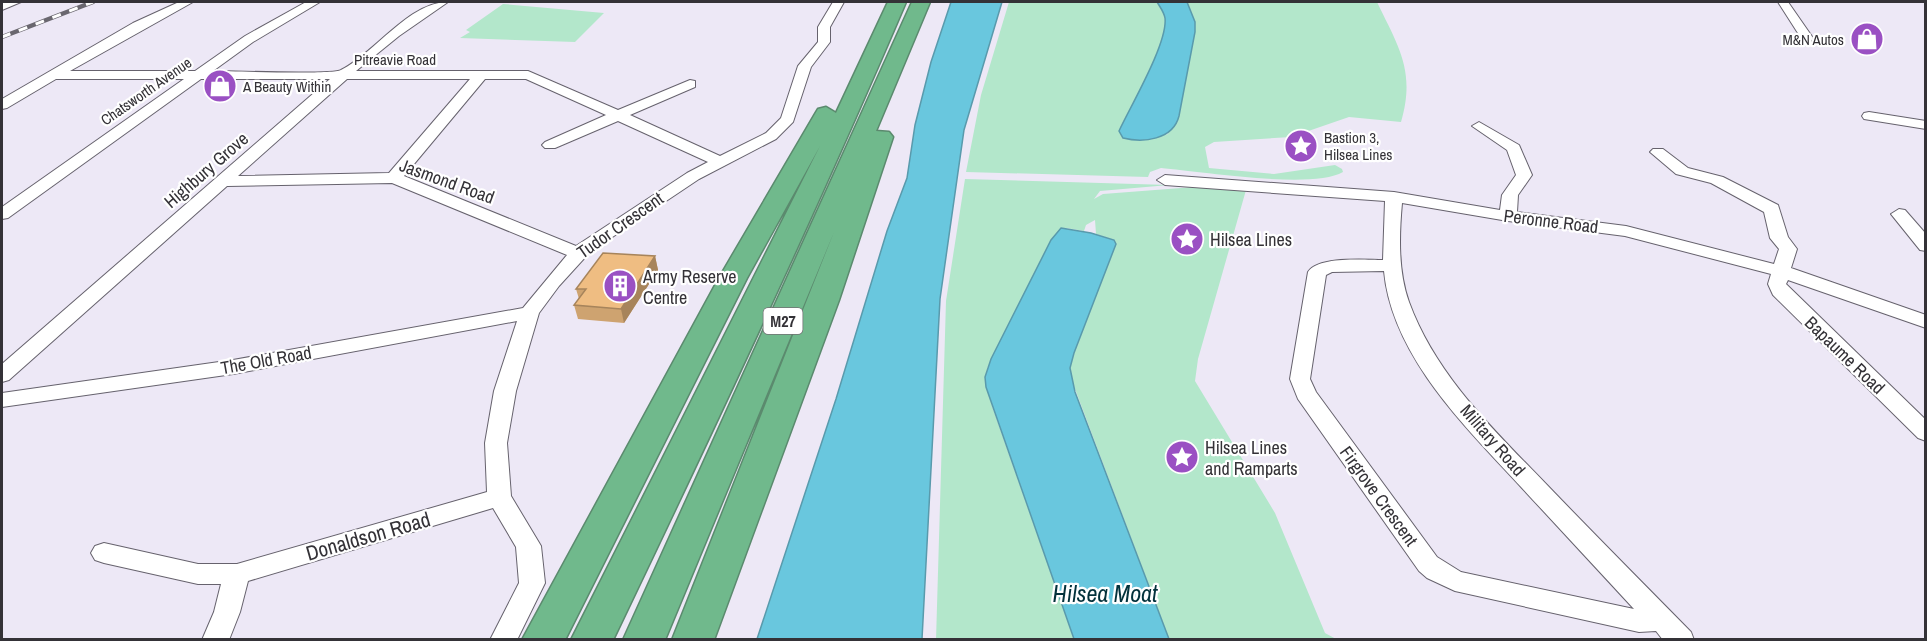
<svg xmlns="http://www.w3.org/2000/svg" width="1927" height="641" font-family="'Archivo Narrow',sans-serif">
<rect width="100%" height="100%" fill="#ede8f6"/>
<path fill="#b3e7cb" d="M1009,2h148c3,5 7,10 8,16 3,26 -34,89 -46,113l10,9h17l22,-6 27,-102v-10l-8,-20h190c21,44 39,69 24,120l-52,-5 -58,20 -77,5 -9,5 4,21 65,6 61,-9 7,4 1,3c-31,18 -144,-1 -182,-4l-11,4 -2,5 -182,-5 15,-77z
M503,4l101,9 -29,29 -115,-4 10,-6 -4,-2z
M965,179l204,6 -69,6 -6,8 9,-5 91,-7 52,3 -48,169 -3,22 80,132 50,120 11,6h-167l-97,-258 -2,-13 4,-15 42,-109 -2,-4 -18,-6 -1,-14 -9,5 -2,6 -18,-3 -15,12 -64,129 5,37 82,233 -138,1 10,-339z"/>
<path fill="#69c7de" stroke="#599aac" stroke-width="1.5" d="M951,2h51l-38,128 -24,169 -18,340h-165l79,-240 51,-168 20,-53 8,-53 16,-63z
M1157,2h30l8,20v10l-16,84c-6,24 -36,27 -56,22l-4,-7c11,-24 49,-88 46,-113 -1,-6 -5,-11 -8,-16z
M1061,228l30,5 23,7 2,4 -42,109 -4,15 5,24 94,247h-95l-88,-252 -1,-10 6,-18 60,-119z"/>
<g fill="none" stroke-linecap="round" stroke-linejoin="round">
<g stroke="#66626d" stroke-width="2">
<path id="minor" d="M2,2h19l-19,8z
M179,2h14l-123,69h125l50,-35 61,-34h14l-67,40 -40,29c18,0 119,4 128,-1 34,-17 68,-68 107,-68l-49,34 -43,35h172l90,39 72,-30 5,1v6l-65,28 90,41 46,-23 15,-15 17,-52 20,-24v-15l15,-25h11l-14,25v15l-19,25 -18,55 -17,17 -77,40 -109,73 -31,34 -20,27 -23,78 -9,52 4,53 30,50 4,37 -28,57h-27l29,-57 -3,-36 -23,-39 -245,73 -8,31 -11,28h-27l12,-28 7,-28h-23l-94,-21 -9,-3 -4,-7 4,-7 9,-3 94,21h39l250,-72 -2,-49 9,-52 23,-70 -284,53 -231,33v-14l231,-33 290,-52 44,-53 -175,-72 -165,3 -218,194 -7,2v-18l328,-285h-129l-193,139 -6,1v-12l182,-128h-128l-49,29 -5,1v-10l131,-76zM347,79h123l-81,94 -151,3zM485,79h41l80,36 -61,27 -3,3 3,3h10l63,-27 90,41 -21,11 -111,73 -172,-70z
M1778,2h10l25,36 -2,3h-8z
M1869,112l57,9v8l-62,-10 -2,-3 2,-3z
M1479,122l40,23 13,30 -14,20 -1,17 109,14 148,38 5,-15 -9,-11 -6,-26 -53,-29 -35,-9 -26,-22 3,-3h10l25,19 35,9 55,28 10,32 9,12 -6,19 135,47v13l-138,-48 -2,4 140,136v21l-8,-3 -145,-143 -5,-11 3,-10 -146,-38 -117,-15 -106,-18c-3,33 -4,68 7,99 27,74 86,129 139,184 47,49 95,97 143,146l3,8h-31l-7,-9 -17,1 -184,-41 -28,-13 -8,-7 -121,-172 -8,-20 18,-107c11,-16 56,-12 75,-12l2,-59 -220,-16 -8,-5 8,-5 229,17 106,18 2,-15 14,-20 -9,-25 -35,-24zM1384,271c8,86 83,157 138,217 37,40 75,81 112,121l-173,-37 -24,-15 -121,-165 -6,-13 16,-104 6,-3z
M1899,209l6,1 21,24v17l-6,-1 -29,-36z"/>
</g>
<g stroke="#5b8a6e" stroke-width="3">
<path id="highway" d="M888,2h18c-92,215 -192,427 -293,638h-42l249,-494 -73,132 -182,362h-43l197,-362 96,-164 3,-5 8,-2 10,6z
M912,2h18l-54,129 13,1 4,5 -54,163 -125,340h-42l162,-408 -169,408h-42z"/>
</g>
<use href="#minor" fill="#fff" fill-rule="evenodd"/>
<use href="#highway" fill="#70b98c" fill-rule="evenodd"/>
<g stroke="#6a676f" stroke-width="4.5">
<path id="rail" d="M2,37l91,-35"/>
</g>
<use href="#rail" stroke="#fff" stroke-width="3" stroke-dasharray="9" stroke-linecap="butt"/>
</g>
<path fill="#cea370" d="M655,256l3,14 -34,53 -46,-4 -4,-14 5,-6 -3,-10z"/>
<path fill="#a7845b" d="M655,256l3,14 -34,53 -3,-14z"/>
<path fill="#efbd82" stroke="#a7845b" stroke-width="1.5" d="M603,253l52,3 -34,53 -47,-4 12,-16h-10z"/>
<defs>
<g id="shop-disc" transform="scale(1.725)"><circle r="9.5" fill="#9a50c3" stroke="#fff"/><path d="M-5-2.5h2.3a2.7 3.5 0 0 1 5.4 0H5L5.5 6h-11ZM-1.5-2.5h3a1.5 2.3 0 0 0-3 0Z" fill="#fff"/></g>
<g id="sight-disc" transform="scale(1.725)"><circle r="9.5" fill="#9a50c3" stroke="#fff"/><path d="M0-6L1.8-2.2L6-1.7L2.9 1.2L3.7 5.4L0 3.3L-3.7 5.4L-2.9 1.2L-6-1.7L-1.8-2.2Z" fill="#fff"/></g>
<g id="building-disc" transform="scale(1.725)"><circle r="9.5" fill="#9a50c3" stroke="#fff"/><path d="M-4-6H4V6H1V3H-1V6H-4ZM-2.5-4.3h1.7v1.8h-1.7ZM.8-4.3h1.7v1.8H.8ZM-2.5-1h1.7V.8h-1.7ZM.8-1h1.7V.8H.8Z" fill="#fff"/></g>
</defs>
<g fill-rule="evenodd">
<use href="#shop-disc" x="1867" y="39"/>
<use href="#shop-disc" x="220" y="86"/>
<use href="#sight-disc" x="1301" y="146"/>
<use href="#sight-disc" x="1187" y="239"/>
<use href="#building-disc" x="620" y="286"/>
<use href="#sight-disc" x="1182" y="457"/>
</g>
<g text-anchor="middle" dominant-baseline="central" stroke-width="4.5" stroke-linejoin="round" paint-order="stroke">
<g font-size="15" fill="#343237" stroke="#fff" text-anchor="start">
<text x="1844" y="39" text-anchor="end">M&amp;N Autos</text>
<text x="243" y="86">A Beauty Within</text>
<text x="1324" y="137">Bastion 3,<tspan x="1324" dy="17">Hilsea Lines</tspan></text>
</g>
<g font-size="15" fill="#343237" stroke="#fff">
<text x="395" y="59">Pitreavie Road</text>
<text transform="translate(146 91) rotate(-35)">Chatsworth Avenue</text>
</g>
<rect fill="#fff" stroke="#717073" stroke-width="1.5" x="763.5" y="308" width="39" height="26" rx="4.5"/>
<g font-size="16" font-weight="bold" fill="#343237">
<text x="783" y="321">M27</text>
</g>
<g font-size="18" fill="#343237" stroke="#fff">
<text transform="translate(206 170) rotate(-41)">Highbury Grove</text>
<text transform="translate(447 181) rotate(20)">Jasmond Road</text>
<text transform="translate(1551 221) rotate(7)">Peronne Road</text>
<text transform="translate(620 225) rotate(-35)">Tudor Crescent</text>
<text transform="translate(1845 355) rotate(44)">Bapaume Road</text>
<text transform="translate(266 360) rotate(-10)">The Old Road</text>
<text transform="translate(1493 440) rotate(49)">Military Road</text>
<text transform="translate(1379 496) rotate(54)">Firgrove Crescent</text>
</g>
<g font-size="18" fill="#343237" stroke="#fff" text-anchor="start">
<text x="1210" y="239">Hilsea Lines</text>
<text x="643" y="276">Army Reserve<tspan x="643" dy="21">Centre</tspan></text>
<text x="1205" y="447">Hilsea Lines<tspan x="1205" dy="21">and Ramparts</tspan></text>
</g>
<g font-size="21" fill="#343237" stroke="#fff">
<text transform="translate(368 536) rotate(-16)">Donaldson Road</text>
</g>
<g font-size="24" font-style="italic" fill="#03323c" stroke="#fff">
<text x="1105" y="593">Hilsea Moat</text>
</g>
</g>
<rect width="1927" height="641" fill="none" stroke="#343237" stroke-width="6"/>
</svg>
